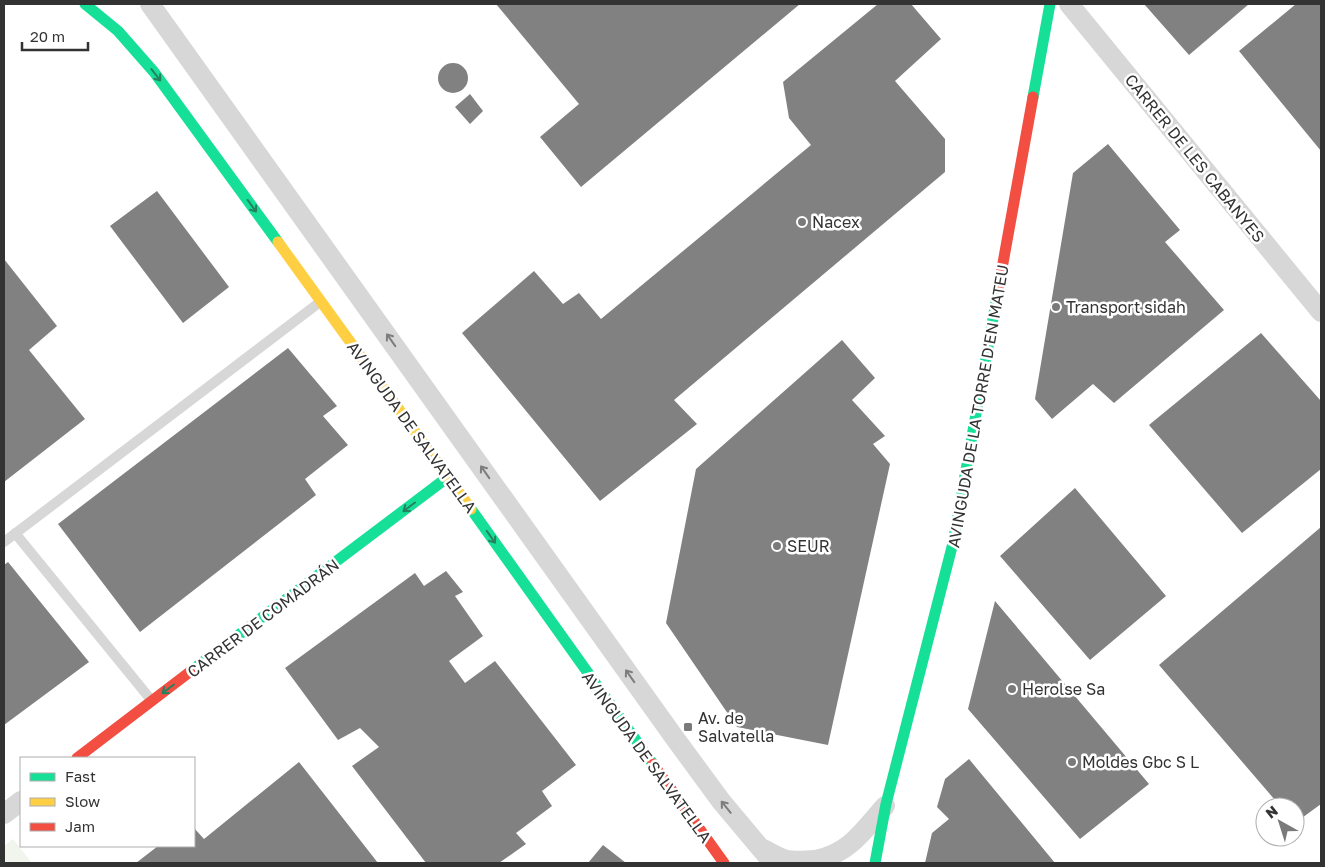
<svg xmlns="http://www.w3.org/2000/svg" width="1325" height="867" font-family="'Golos Text',sans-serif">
<rect width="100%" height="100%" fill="#fff"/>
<path fill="#f1f5ed" d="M13,839l19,24h-28v-17z"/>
<path fill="#818181" d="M496,4h304l-219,183 -41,-50 39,-33z
M878,4h33l30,35 -46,42 50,58v33l-271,228 23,24 -97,77 -138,-168 72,-62 29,33 16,-11 22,26 210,-174 -22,-27 -6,-36z
M1144,4h105l-60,51z
M1296,4h25v147l-82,-100z
M438 78a15 15 0 1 1 30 0a15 15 0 1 1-30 0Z
M470,94l13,17 -13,13 -15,-17z
M1108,144l72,86 -15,12 59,68 -110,93 -21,-19 -41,35 -17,-20 38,-226z
M157,191l72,96 -46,36 -73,-97z
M4,259l53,67 -28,24 56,69 -81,63z
M1261,333l60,68v68l-79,64 -93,-108z
M842,340l33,38 -23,22 33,36 -12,8 17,20 -62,281 -91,-18 -71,-104 30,-154z
M288,348l49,58 -14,10 25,29 -43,34 11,16 -176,137 -82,-108z
M1075,488l91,108 -76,64 -90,-104z
M1321,527v277l-26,19v-16h-14l-122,-142z
M8,562l81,100 -85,63v-160z
M446,571l17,21 -8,4 28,40 -34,25 16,22 30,-22 81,104 -34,26 10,15 -36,27 10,11 -27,19h-73l-74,-97 27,-19 -19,-19 -22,12 -53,-72 130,-95 9,13z
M995,601l154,183 -69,55 -112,-130z
M969,759l86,104h-130l7,-30 17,-14 -12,-12 8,-28z
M299,762l79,101h-242l22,-17h36v-18l10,11z
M603,845l23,18h-38z"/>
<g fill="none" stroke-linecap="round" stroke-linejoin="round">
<path stroke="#d7d7d7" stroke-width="10" d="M15,533l137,168
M4,542l316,-240"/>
<path stroke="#d7d7d7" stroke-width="20" d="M150,4l524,733 47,64 52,62
M1069,4l252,308
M4,814l17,-13
M763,849c7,3 14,8 21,10 10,3 21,2 31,1 34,-6 49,-30 70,-54"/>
<path stroke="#16e098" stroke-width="11" d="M85,4l33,27 36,41 124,170
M1033,97l17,-93
M471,509l182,255
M191,671l257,-194
M875,863l11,-59 67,-261 46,-258"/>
<path stroke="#ffcf43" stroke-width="11" d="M278,242l193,267"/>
<path stroke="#f24e42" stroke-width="11" d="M999,285l34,-188
M77,758l114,-87
M653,764l71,99"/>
</g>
<defs><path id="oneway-shaft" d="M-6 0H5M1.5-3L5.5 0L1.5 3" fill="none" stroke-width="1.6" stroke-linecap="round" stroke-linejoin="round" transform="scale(1.25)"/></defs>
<g stroke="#268160">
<use href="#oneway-shaft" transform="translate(156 75) rotate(52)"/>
<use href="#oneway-shaft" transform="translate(252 206) rotate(54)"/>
<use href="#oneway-shaft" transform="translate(409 507) rotate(143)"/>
<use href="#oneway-shaft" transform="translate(491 537) rotate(55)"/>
<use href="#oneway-shaft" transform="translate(168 689) rotate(143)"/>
</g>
<g stroke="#7d7d7d">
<use href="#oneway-shaft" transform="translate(391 340) rotate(-125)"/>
<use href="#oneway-shaft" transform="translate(485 472) rotate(-125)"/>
<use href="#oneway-shaft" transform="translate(630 676) rotate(-125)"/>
<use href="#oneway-shaft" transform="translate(726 807) rotate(-129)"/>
</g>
<g fill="#7a7a7a" stroke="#fff" stroke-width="2">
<circle cx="802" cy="222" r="5"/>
<circle cx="1056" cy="307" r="5"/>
<circle cx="777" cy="546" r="5"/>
<circle cx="1012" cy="689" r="5"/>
<rect x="683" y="722" width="10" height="10" rx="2.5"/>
<circle cx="1072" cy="762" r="5"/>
</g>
<g text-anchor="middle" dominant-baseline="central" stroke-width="5" stroke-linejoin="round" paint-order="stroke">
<g font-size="16" fill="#333" stroke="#fff">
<text transform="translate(1195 158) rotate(51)">CARRER DE LES CABANYES</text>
<text transform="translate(978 406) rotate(-80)">AVINGUDA DE LA TORRE D'EN MATEU</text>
<text transform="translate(412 427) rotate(54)">AVINGUDA DE SALVATELLA</text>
<text transform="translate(263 618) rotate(-37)">CARRER DE COMADRÁN</text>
<text transform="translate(647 757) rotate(54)">AVINGUDA DE SALVATELLA</text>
</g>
<g font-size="16" fill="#333" stroke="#fff" text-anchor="start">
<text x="812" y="222">Nacex</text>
<text x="1066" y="307">Transport sidah</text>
<text x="787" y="546">SEUR</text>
<text x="1022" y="689">Herolse Sa</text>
<text x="698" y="718">Av. de<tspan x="698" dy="18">Salvatella</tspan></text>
<text x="1082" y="762">Moldes Gbc S L</text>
</g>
</g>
<rect width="1325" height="867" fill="none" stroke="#333333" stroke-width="10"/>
<rect x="20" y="757" width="175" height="90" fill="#ffffff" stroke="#adadad"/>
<rect x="30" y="773" width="25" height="8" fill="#16e098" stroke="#adadad"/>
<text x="65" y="782" font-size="15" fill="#333333">Fast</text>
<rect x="30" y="798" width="25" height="8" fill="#ffcf43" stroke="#adadad"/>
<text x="65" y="807" font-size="15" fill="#333333">Slow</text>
<rect x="30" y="823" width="25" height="8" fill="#f24e42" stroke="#adadad"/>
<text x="65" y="832" font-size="15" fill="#333333">Jam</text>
<g transform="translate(1280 822) rotate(321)"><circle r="24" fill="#ffffff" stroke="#adadad"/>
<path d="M0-4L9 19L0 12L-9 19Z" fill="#7a7a7a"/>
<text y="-8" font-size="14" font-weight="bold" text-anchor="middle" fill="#333333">N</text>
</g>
<path d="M22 42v8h66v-8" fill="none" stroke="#333333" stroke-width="2.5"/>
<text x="30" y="42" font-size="15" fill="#333333" stroke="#ffffff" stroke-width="4" paint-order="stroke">20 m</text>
</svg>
